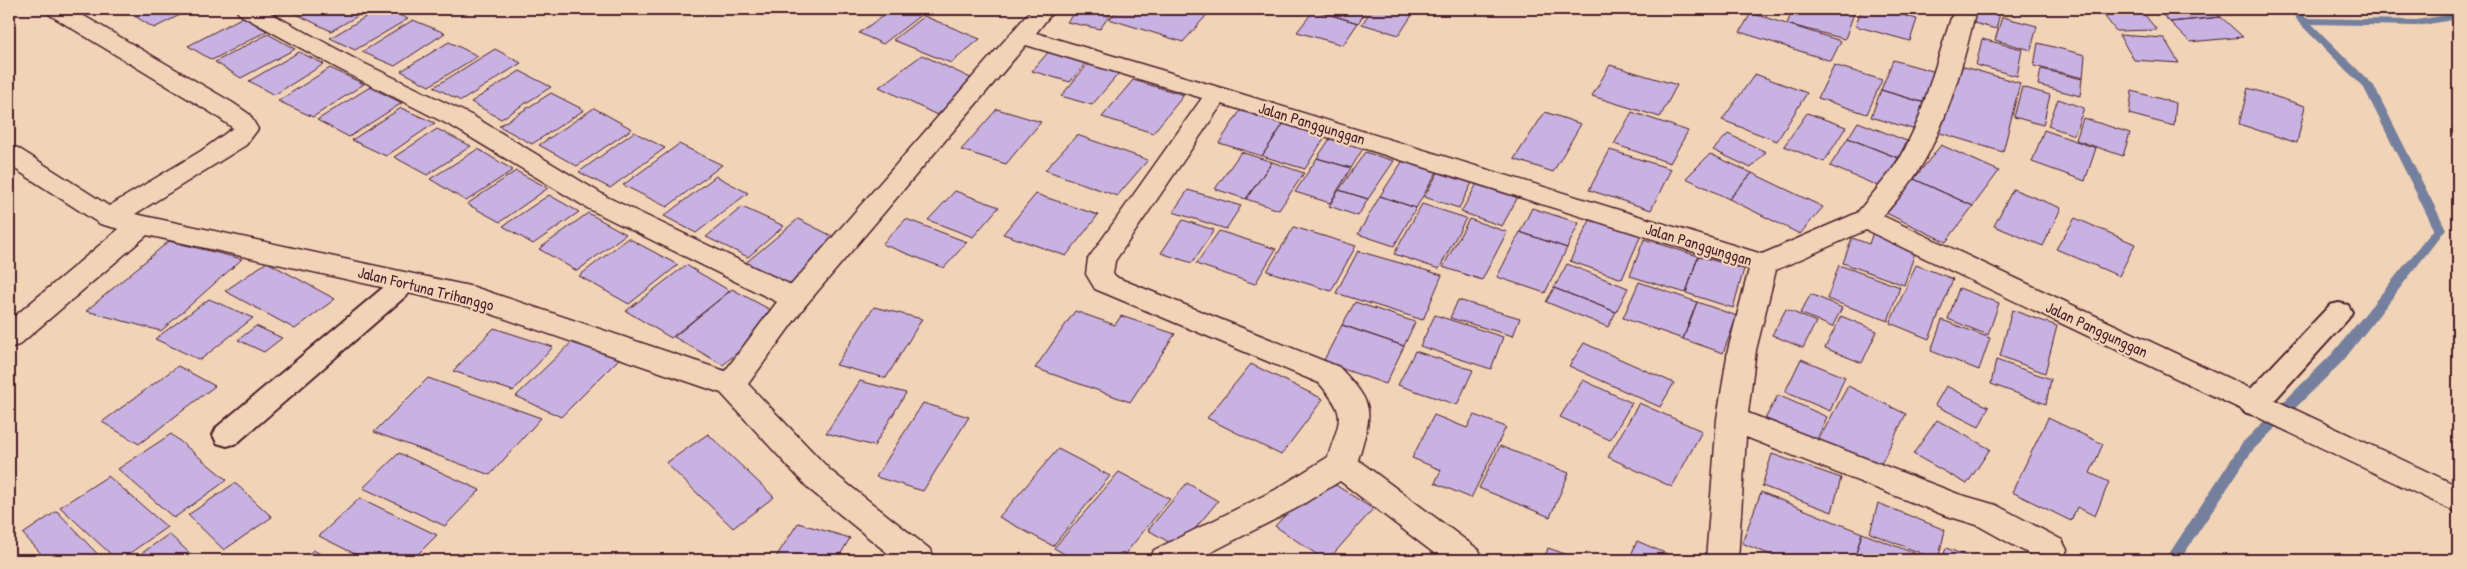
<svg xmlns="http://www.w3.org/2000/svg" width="2467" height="569" font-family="'Patrick Hand',sans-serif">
<rect width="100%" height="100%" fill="#f1d3b7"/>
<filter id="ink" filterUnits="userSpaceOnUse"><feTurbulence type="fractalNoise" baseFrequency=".02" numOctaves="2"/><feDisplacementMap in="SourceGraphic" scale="10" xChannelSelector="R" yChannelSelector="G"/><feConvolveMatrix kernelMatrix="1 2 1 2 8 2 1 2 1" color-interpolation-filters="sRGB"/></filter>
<g filter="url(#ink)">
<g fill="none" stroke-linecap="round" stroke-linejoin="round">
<path fill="#74809e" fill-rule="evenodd" d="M2290,9h10l6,9 111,2 41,-7v6l-41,7 -105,-2 62,62 72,143 -103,132 -91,90 -72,109h-15l77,-117 91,-90 101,-124 -70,-141 -65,-65z"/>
</g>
<path fill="#c7b2e2" stroke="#4a1f2b" d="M134,9h58l-38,19 -26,-16z
M302,9h68l-39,22 -37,-18z
M379,9h7l22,10 -53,31 -25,-12z
M802,9h25l-9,6z
M892,9h17l13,5 -39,30 -24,-11z
M1077,9h37l-14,20 -33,-7z
M1119,9h93l-29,33 -74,-23z
M1315,9h53l-10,14 -44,-13z
M1372,9h44l-17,26 -37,-11z
M1793,9h46l15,4 -9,26 -58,-15z
M1862,9h18l37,10 -7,22 -55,-15z
M1977,9l23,4 -4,16 -22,-6z
M2099,9h41l17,21 -41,1z
M2156,9h56l9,8 -51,5z
M1314,10l44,13 -15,22 -46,-13z
M1751,13l90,28 -10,20 -91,-29z
M924,16l56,23 -29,24 -58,-23z
M243,17l24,14 -55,29 -24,-14z
M2002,17l35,9 -6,24 -36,-10z
M2221,17l22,20 -53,5 -20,-20z
M413,20l32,13 -50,33 -33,-14z
M268,34l27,15 -54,29 -26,-16z
M2119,35l45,3 15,25 -45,-3z
M1982,39l40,10 -5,27 -41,-11z
M449,42l29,14 -49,30 -28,-15z
M2038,43l47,12 -2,23 -49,-12z
M495,49l26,14 -60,38 -27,-14z
M1051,49l38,10 -19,23 -38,-11z
M299,52l25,12 -50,31 -25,-14z
M922,55l57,27 -42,33 -58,-28z
M1093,58l31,9 -32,38 -31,-9z
M1893,60l43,12 -11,31 -44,-13z
M1610,65l67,20 -17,32 -68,-21z
M1834,65l48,15 -15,34 -49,-16z
M1957,65l63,18 -17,69 -66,-20z
M330,68l34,16 -51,33 -35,-16z
M2041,69l41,10 -2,17 -42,-11z
M520,71l31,16 -50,32 -30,-17z
M1755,74l52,19 -30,48 -55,-21z
M1133,80l51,15 -31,38 -51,-16z
M370,87l32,16 -53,34 -32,-17z
M2022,87l28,8 -7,30 -29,-8z
M2248,88l57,18 -8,37 -58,-19z
M1881,90l44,13 -9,27 -45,-13z
M2132,91l44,12 -2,23 -45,-12z
M551,93l33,17 -52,34 -33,-18z
M2058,99l26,9 -10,27 -26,-9z
M401,108l34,15 -49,33 -34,-16z
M594,108l38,21 -55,37 -38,-21z
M1242,108l44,12 -24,36 -43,-13z
M997,109l44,13 -35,42 -45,-14z
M1545,112l36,12 -28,48 -39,-13z
M1632,112l56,19 -18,32 -56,-19z
M1807,113l39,14 -22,35 -40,-16z
M2083,118l47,15 -7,23 -47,-16z
M1286,120l42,12 -23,37 -43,-13z
M1858,122l49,19 -9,17 -50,-20z
M437,129l34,17 -44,29 -33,-18z
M2044,130l52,18 -11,33 -53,-19z
M634,132l31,16 -55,40 -31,-16z
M1728,134l38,18 -15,16 -38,-18z
M1077,135l71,25 -31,36 -72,-26z
M1331,137l33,10 -13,21 -34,-10z
M1848,138l50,20 -17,29 -51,-21z
M679,144l43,21 -55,42 -44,-22z
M1941,145l58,26 -26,35 -59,-27z
M478,149l35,21 -47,31 -36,-22z
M1610,150l61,19 -20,41 -62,-20z
M1241,152l31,10 -26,37 -31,-10z
M1365,152l29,9 -26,38 -29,-9z
M1710,154l42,19 -23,26 -43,-21z
M1317,158l34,10 -21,35 -35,-11z
M1404,159l34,11 -22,38 -36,-12z
M1272,162l32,11 -25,37 -33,-11z
M1440,169l34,10 -15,29 -35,-11z
M516,171l32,17 -48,34 -33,-18z
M1752,173l71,34 -23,27 -71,-35z
M716,176l32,17 -52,40 -32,-17z
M1914,179l59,27 -27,36 -60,-29z
M1478,182l41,13 -17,31 -41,-14z
M2013,189l48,19 -18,38 -49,-20z
M1188,190l53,16 -15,23 -53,-17z
M1339,190l29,9 -10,17 -29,-10z
M955,191l44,16 -26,30 -45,-17z
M1036,194l62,21 -32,41 -63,-22z
M549,195l30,17 -46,32 -30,-18z
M1380,196l36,12 -22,38 -36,-12z
M1422,204l44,14 -27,51 -45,-15z
M742,207l42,19 -36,31 -42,-20z
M1532,208l47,15 -12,25 -47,-16z
M588,213l38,21 -49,37 -38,-22z
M1591,218l50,17 -19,44 -52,-18z
M2075,218l60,26 -16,32 -63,-27z
M798,219l44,22 -56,49 -44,-24z
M906,219l61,23 -23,26 -62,-24z
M1469,219l38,13 -25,48 -39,-13z
M1183,220l31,10 -22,33 -31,-10z
M1294,227l62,19 -25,45 -64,-20z
M1219,231l57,18 -21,35 -59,-20z
M1520,232l47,16 -22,45 -48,-16z
M1873,232l44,15 -13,38 -61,-22 9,-25 17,6z
M628,238l50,27 -49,39 -50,-28z
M1644,239l54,17 -12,37 -56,-17z
M169,241l73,18 -81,72 -75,-20z
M1358,251l84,24 -19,45 -87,-27z
M1698,256l46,13 -11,39 -47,-15z
M267,262l68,37 -40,30 -70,-38z
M1567,264l61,24 -12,24 -62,-24z
M686,265l44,26 -59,47 -45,-27z
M1839,265l61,22 -12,34 -61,-22z
M1916,265l37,14 -24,60 -39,-16z
M1639,282l58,20 -14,37 -60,-21z
M1554,288l62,24 -8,15 -62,-25z
M1959,288l40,15 -11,32 -40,-16z
M732,289l48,26 -57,50 -49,-28z
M1811,294l31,14 -10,19 -32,-14z
M209,299l44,19 -53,42 -45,-21z
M1458,300l62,18 -7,18 -63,-18z
M1355,302l60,20 -11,24 -62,-21z
M1697,302l40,14 -14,37 -40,-14z
M874,307l48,12 -36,59 -50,-13z
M1786,309l30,13 -13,26 -31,-13z
M2012,310l45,16 -12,47 -45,-17z
M1075,311l40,14 6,-9 54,18 -45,68 -95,-34z
M1435,315l68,22 -12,32 -71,-23z
M1841,316l36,15 -15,32 -37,-15z
M1942,320l48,18 -11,32 -48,-19z
M1342,325l62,21 -18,38 -63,-22z
M256,326l26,12 -18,14 -26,-12z
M494,328l59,19 -40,44 -60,-20z
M578,336l45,19 -62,62 -45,-21z
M1584,343l90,40 -14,24 -91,-41z
M1415,351l58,19 -16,35 -59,-20z
M1801,359l44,18 -15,34 -45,-19z
M1996,360l55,19 -5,25 -55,-20z
M1251,364l72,35 -42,56 -74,-37z
M178,366l37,20 -76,58 -37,-22z
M428,378l113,40 -51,57 -116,-43z
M1583,380l49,23 -22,37 -50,-23z
M860,381l46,12 -32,53 -48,-13z
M1848,386l58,28 -28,56 -60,-29z
M1946,386l43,21 -10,20 -44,-22z
M1778,395l49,22 -11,25 -51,-23z
M923,403l46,14 -46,74 -47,-14z
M1639,403l63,28 -30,56 -64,-30z
M1434,415l33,13 7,-13 32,12 -35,71 -36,-15 6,-13 -29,-12z
M2048,418l55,26 -13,29 19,9 -14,34 -18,-9 -6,14 -59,-29z
M1937,420l53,29 -23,35 -54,-30z
M171,434l56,46 -53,38 -56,-49z
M708,434l66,63 -41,31 -67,-65z
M1500,446l69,27 -19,44 -71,-29z
M1058,449l52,27 -57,70 -54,-29z
M399,453l81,37 -35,36 -82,-38z
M1772,454l69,24 -9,34 -70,-26z
M1119,472l51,27 -50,61h-45l-21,-12z
M108,476l59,51 -47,33h-3l-57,-53z
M1331,482l42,27 -45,51h-3l-50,-34 37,-39 10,6z
M235,483l37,34 -48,33 -36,-35z
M1187,483l31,18 -39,47 -31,-18z
M1761,492l101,41 -8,27h-71l-41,-17z
M360,498l77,37 -25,25h-45l-48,-24z
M1878,503l67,27 -7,30 -68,-27z
M57,511l46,49h-56l-24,-26z
M798,523l52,15 -13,22h-63z
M1862,533l67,26 -1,1h-74z
M169,534l28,26h-65z
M1637,541l44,19h-52z
M1548,548l34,12h-38z
M1946,548l31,12h-35z
M313,550l19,10h-29z
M1027,554l15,6h-20z"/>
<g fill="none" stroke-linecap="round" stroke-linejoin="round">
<g stroke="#4a1f2b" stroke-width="4">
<path id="service" d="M406,273l9,3 3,6 -3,6 -178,155 -10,3 -10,-3 -4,-8 4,-8 180,-151z
M2339,303l9,2 4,7 -4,7 -84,93 -10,3 -10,-3 -4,-8 4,-8 86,-91z"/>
</g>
<g stroke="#4a1f2b" stroke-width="3">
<path id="minor" d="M48,9h24l161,94 16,11 9,15 -12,16 -111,69 339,73 251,84 52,-69 -188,-93 -134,-81 -116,-59 -100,-55 -3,-5h27l92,50 118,57 134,81 184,88 241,-276h23l-19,24 189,56 537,165 95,-41 32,-39 13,-19 16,-34 36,-112h22c-11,48 -25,101 -48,145 -12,23 -28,43 -45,62l575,270v27l-592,-283 -90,40 -20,80 -8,63 210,81 38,11 66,35 5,10 -5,10h-22l-63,-35 -33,-10 -198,-78 -8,123h-32l11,-141 11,-69 21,-81 -527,-165 -107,157 -2,13 5,4 221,89c38,40 33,43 19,93l121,90 4,10h-40l-103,-79 -43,27 -101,52h-46l4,-10 121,-60 53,-33c12,-39 20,-41 -9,-74l-224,-94 -9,-15 2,-15 114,-161 -176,-53 -221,261 -57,78 83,87 100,79 4,10h-39l-87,-71 -88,-96 -250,-86 -324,-72 -128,110 -10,3v-27l110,-92 -19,-5 -91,-59v-19l9,2 91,58 92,-55 32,-23 -18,-13 -165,-100z"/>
</g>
<use href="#service" fill="#f1d3b7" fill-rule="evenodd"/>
<use href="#minor" fill="#f1d3b7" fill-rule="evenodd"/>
</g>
</g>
<g text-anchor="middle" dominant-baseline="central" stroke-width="4.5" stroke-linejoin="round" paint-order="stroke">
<g font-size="16" fill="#4a1f2b" stroke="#f1d3b7">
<text transform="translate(1312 123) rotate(17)">Jalan Panggunggan</text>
<text transform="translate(1699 244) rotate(17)">Jalan Panggunggan</text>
<text transform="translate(426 288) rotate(14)">Jalan Fortuna Trihanggo</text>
<text transform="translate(2097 329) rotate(25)">Jalan Panggunggan</text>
</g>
</g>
<rect width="2467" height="569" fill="none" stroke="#f1d3b7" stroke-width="30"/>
<rect x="15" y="15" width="2437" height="539" fill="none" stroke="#4a1f2b" stroke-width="2" filter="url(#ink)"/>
</svg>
